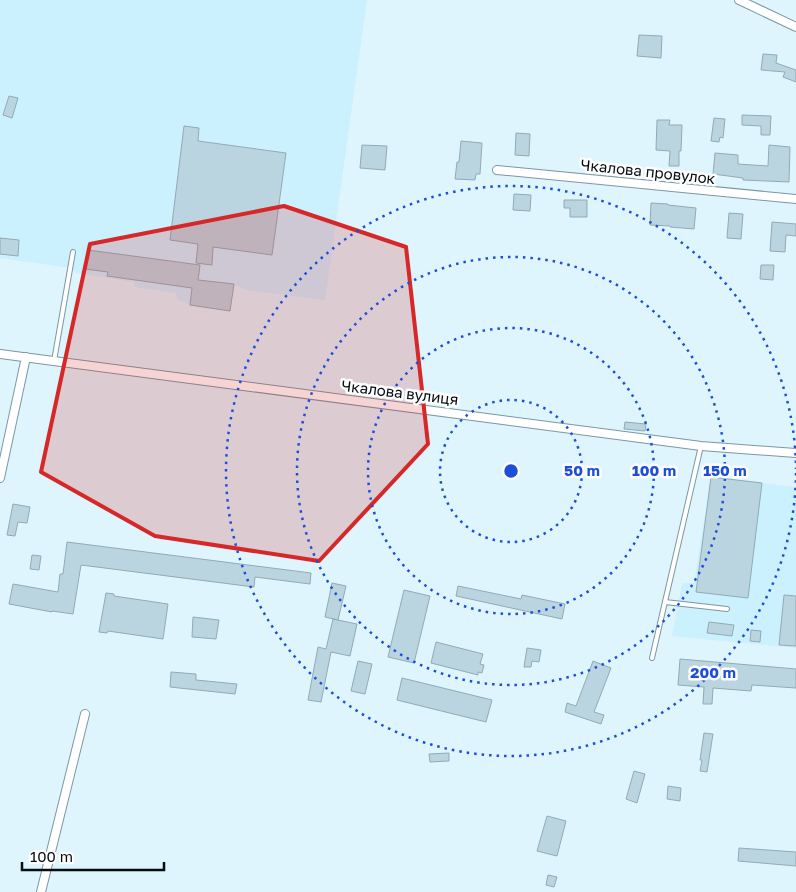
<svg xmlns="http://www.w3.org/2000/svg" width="796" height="892" font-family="'Golos Text',sans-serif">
<rect width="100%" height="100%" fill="#def5fd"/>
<path fill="#cbf0fe" d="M0,0h367l-42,300 -78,-10 -13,-6 -4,27 -40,-6 -13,-6 -1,-6 -42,-6v-5l-58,-9 -5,-5 -71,-10z
M711,477l85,10v161l-124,-12 10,-53h12z"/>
<path fill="#bad5df" stroke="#91abb5" d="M639,35l23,1 -1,22 -24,-2z
M763,54l14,1 -1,8 20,7v12l-13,-5 2,-5 -24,-2z
M9,96l9,2 -6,20 -9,-3z
M742,115l29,1 -1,19h-9v-9l-19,-1z
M714,118l11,1 -2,19 -3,-1 -1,5 -8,-1z
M657,120h13l-1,5h13l-1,26h-2v15h-10l1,-15 -14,-1z
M184,126l15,2 -1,13 88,12 -14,102 -59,-8 -1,18 -16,-2 2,-19 -28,-4z
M516,133l14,1 -1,22 -14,-1z
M461,141l21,2 -2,31h-4l-1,6 -20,-1 2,-17h2z
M362,145l25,1 -2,24 -25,-2z
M769,145l21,2 -1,35 -46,-2v-2l-30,-4 2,-21 23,2v9l30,2z
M514,194l17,1 -1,16 -17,-1z
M564,200h23v17h-17v-9h-6z
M651,203l17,1v1l28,3 -2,21 -24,-2v-1l-20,-1z
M729,213l14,1 -2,25 -14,-1z
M772,222l24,2v12l-10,-1 -1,17 -15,-1z
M0,238l19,2 -1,16 -18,-2z
M88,250l112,15 -2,15 36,4 -4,27 -40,-6 2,-17 -85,-12 1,-4 -23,-3z
M761,265h13l-1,15 -13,-1z
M625,422l21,2 -1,7 -21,-2z
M711,477l51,6 -14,115 -52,-6z
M13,504l17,3 -3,16 -9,-1 -3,14 -8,-1z
M67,542l244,31 -1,11 -55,-7 -1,10 -173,-22 -8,49 -21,-3v1l-43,-8 4,-20 45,8 2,-18h3z
M32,555l9,1 -2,14 -9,-1z
M332,583l14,3 -8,34 -13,-3z
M458,586l63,13 1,-4 43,9 -3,15 -106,-23z
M404,590l26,6 -16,67 -26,-6z
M106,593l8,1v2l54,8 -5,35 -55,-8 -1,2 -8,-1z
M784,595l12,1v50l-17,-1z
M193,617l26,3 -3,19 -24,-2z
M333,619l24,5 -7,32 -19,-4 -10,50 -13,-2 10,-53 8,2z
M709,622l25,3 -2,11 -25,-3z
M751,630l10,1 -1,11 -10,-1z
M436,642l47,12 -3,10 4,1 -2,8 -4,-1v3l-47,-12z
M527,648l14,2 -2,12 -7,-1 -1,6h-7z
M680,659l116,10v19l-44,-3 -1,6 -38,-3 -1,16h-9l1,-17 -26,-2z
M358,661l14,3 -7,30 -14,-3z
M593,661l18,7 -17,44 10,3 -3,9 -36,-12 2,-9 9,3z
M171,672l25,2v6l41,4 -2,10 -65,-7z
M402,678l90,22 -6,22 -89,-22z
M704,733l9,1 -6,38 -7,-1 2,-11h-2z
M449,753v8l-19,1 -1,-8z
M634,771l11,3 -8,29 -11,-4z
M668,786l13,2 -1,13 -13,-2z
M547,816l19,5 -9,35 -20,-5z
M739,848l57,4v14l-58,-5z
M548,875l9,2 -3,10 -8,-2z"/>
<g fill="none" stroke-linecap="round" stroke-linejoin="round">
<g stroke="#7d97a1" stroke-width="6">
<path id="lane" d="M54,361l19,-109
M665,602l62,7
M652,658l49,-212"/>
</g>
<g stroke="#7d97a1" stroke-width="10">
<path id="street" d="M739,0l57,27
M497,170l299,29
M0,354l701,92 95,7
M0,478l26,-121
M41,892l44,-178"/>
</g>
<use href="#lane" stroke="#fff" stroke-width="4"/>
<use href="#street" stroke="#fff" stroke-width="8"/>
</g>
<path fill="#d62828" fill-opacity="0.2" stroke="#d62828" stroke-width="4" stroke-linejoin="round" d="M284,206l122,41 22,197 -109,117 -164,-25 -114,-64 49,-228z"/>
<g fill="none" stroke="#1d4ed8" stroke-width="2.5" stroke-dasharray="2.5 5">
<circle cx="511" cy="471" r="71"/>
<circle cx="511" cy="471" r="143"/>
<circle cx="511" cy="471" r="214"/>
<path d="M796 473A285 285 0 1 1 796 469"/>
</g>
<g text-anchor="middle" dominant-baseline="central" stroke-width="5" stroke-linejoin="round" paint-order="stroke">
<g font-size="15" fill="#050d11" stroke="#fdfdfd">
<text transform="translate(648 171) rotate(6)">Чкалова провулок</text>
<text transform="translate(400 392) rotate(7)">Чкалова вулиця</text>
</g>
</g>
<circle cx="511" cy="471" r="8" fill="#1d4ed8" stroke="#fdfdfd" stroke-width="2.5"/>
<g font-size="15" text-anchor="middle" font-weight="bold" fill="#1d4ed8" stroke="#fdfdfd" stroke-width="5" stroke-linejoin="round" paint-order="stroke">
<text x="582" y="476">50 m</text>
<text x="654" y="476">100 m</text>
<text x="725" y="476">150 m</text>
<text x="713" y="678">200 m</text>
</g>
<path d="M22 862v8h142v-8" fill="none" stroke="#050d11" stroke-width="2.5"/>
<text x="30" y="862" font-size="15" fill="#050d11" stroke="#fdfdfd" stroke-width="4" paint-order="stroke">100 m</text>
</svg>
